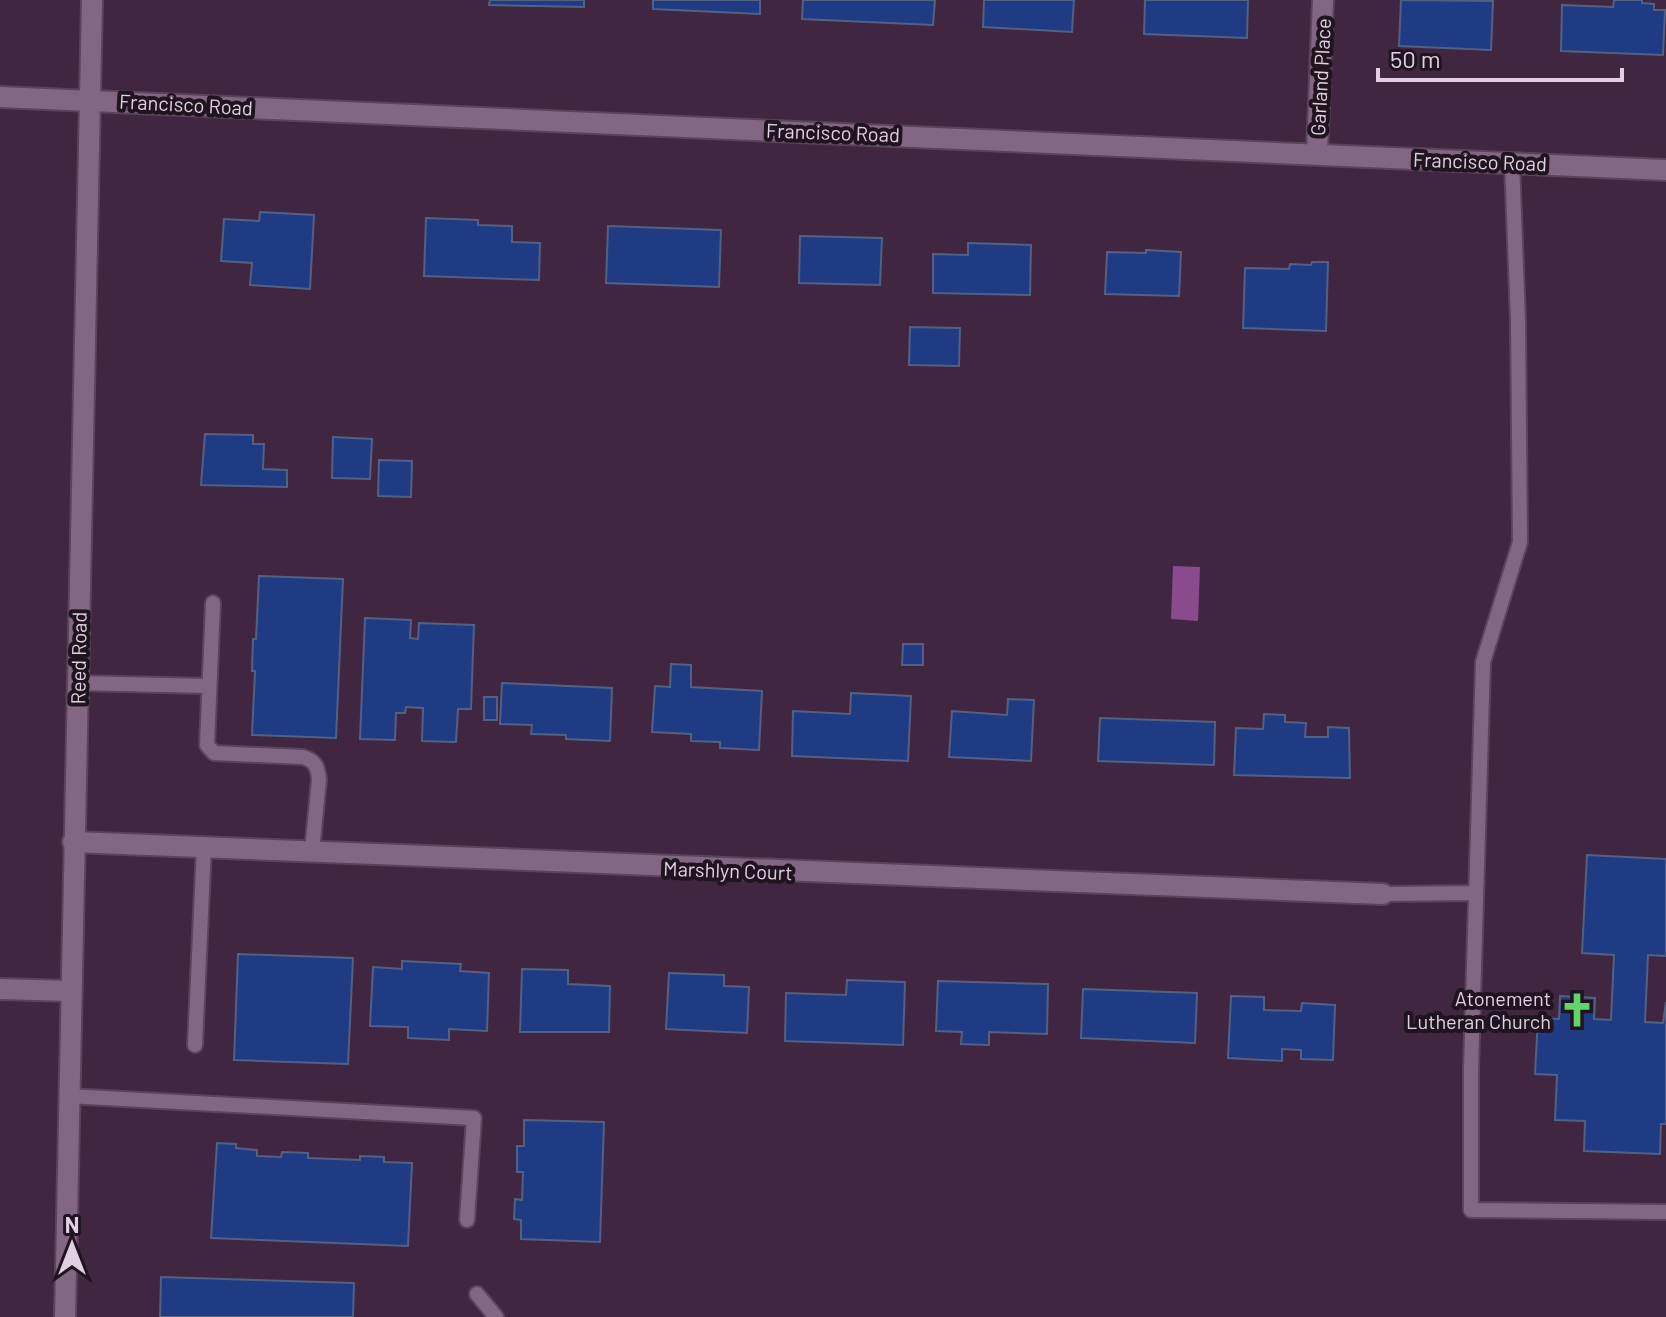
<svg xmlns="http://www.w3.org/2000/svg" width="1666" height="1317" font-family="Barlow,sans-serif">
<rect width="100%" height="100%" fill="#402641"/>
<path fill="#8a4a8e" d="M1173,566l27,1 -2,54 -27,-2z"/>
<path fill="#1f3b83" stroke="#526183" stroke-width="2" d="M490,0h94v7l-95,-2z
M653,0h107v14l-107,-5z
M803,0h132l-2,25 -131,-6z
M984,0h90l-2,32 -89,-5z
M1145,0h103l-1,38 -103,-4z
M1401,0l92,1 -2,49 -92,-4z
M1614,0h28v3l12,1v6h11l-2,45 -102,-4 1,-46 51,2z
M260,212l54,3 -4,74 -60,-4 2,-22 -31,-2 3,-42 35,2z
M426,218l52,2v5l34,1v16l28,1 -1,37 -115,-4z
M608,226l113,4 -2,57 -113,-4z
M800,236l82,2 -2,47 -81,-2z
M968,243l63,2 -1,50 -97,-2v-39l35,1z
M1146,250l35,2 -2,44 -74,-2 2,-42 39,1z
M1312,262h16l-2,69 -83,-3 2,-60 44,1 1,-5 21,1z
M910,327l50,1 -1,38 -50,-1z
M205,434l48,1v9h11l-1,25 24,1v17l-86,-2z
M333,437l39,2 -2,40 -38,-1z
M379,460l33,1 -1,36 -33,-1z
M259,576l84,3 -7,159 -84,-3 3,-64h-3l1,-32h3z
M365,618l46,2 -1,18 8,1 1,-16 55,2 -3,84h-13l-2,33 -34,-1 1,-33 -17,-1 -1,6h-9l-1,27 -35,-1z
M903,644h20v21h-21z
M671,664l20,1v22l71,4 -3,59 -39,-2v-6l-29,-1v-7l-39,-2 3,-46 15,1z
M502,683l110,5 -2,53 -44,-2v-4l-35,-1 1,-9 -32,-1z
M851,693l60,3 -3,65 -116,-5 1,-45 57,3z
M484,697h13v23h-13z
M1008,699l26,1 -3,61 -82,-4 3,-46 55,4z
M1264,714l21,1v7l21,1 -1,14h23v-10l21,1 1,50 -116,-3 2,-47 27,1z
M1100,718l115,4 -1,43 -116,-4z
M1587,855l79,4v97l-18,-1 -3,67 18,1 3,-21v122h-5l-1,30 -76,-3 1,-30 -30,-1 2,-45 -22,-1 3,-56 21,1 1,-23 35,2 -1,21 17,1 3,-65 -32,-2z
M238,954l115,4 -5,106 -114,-4z
M402,961l59,3 -1,7 29,2 -2,58 -38,-2v11l-41,-2v-11l-38,-1 3,-59 29,2z
M522,969l46,1v14l42,2 -1,46h-89z
M669,973l55,2v11l25,1 -2,46 -81,-4z
M847,980l58,2 -2,63 -118,-4 1,-48 60,2z
M938,981l110,3 -1,50 -58,-2v13l-28,-1 1,-12 -26,-1z
M1083,989l114,4 -2,50 -114,-5z
M1231,996l33,1v13l37,1 1,-8 33,2 -2,55 -32,-1v-9l-19,-1v12l-54,-3z
M524,1120l80,2 -4,120 -79,-3v-19l-7,-1 1,-20 7,1 1,-28h-6v-26h7z
M217,1143l19,1v4l21,2v6l24,1 1,-5 26,1v5l52,2v-4l24,1v5l28,1 -4,83 -197,-8z
M161,1277l193,6 -1,34h-193z"/>
<g fill="none" stroke-linecap="round" stroke-linejoin="round">
<g stroke="#5a445b" stroke-width="18">
<path id="lane" d="M1512,162l6,159 2,221 -37,120 -12,407v141l195,2
M213,603l-6,142 7,8 89,4c13,4 15,11 16,23l-7,71
M78,683l130,3
M1383,894l92,-1
M195,1045l9,-199
M68,1096l406,22 -7,102
M477,1294l19,23"/>
</g>
<g stroke="#5a445b" stroke-width="24">
<path id="street" d="M0,97l1666,73
M1317,153l6,-153
M73,842l1310,52
M0,989l70,2"/>
</g>
<g stroke="#5a445b" stroke-width="24">
<path id="secondary" d="M65,1317l27,-1317"/>
</g>
<use href="#lane" stroke="#836684" stroke-width="14"/>
<use href="#street" stroke="#836684" stroke-width="20"/>
<use href="#secondary" stroke="#836684" stroke-width="20"/>
</g>
<defs>
<g id="church-bare" transform="scale(2.76)"><path d="M-1.2-6h2.4v3.5h3.3v2.4h-3.3V6h-2.4V-.1h-3.3v-2.4h3.3Z" fill="#61d46a" stroke="#201420" stroke-width="2.5" paint-order="stroke"/></g>
</defs>
<g fill-rule="evenodd">
<use href="#church-bare" x="1577" y="1010"/>
</g>
<g text-anchor="middle" dominant-baseline="central" stroke-width="8" stroke-linejoin="round" paint-order="stroke">
<g font-size="20" fill="#e0d0e1" stroke="#201420">
<text transform="translate(1320 77) rotate(-87)">Garland Place</text>
<text transform="translate(186 104) rotate(3)">Francisco Road</text>
<text transform="translate(833 132) rotate(2)">Francisco Road</text>
<text transform="translate(1480 161) rotate(2)">Francisco Road</text>
<text transform="translate(78 658) rotate(-89)">Reed Road</text>
<text transform="translate(728 870) rotate(2)">Marshlyn Court</text>
</g>
<g font-size="20" fill="#e0d0e1" stroke="#201420" text-anchor="end">
<text x="1551" y="998">Atonement<tspan x="1551" dy="23">Lutheran Church</tspan></text>
</g>
</g>
<g transform="translate(72 1245)" stroke="#201420" stroke-width="6" paint-order="stroke">
<path d="M0-6L14 30L0 20L-14 30Z" fill="#e0d0e1"/>
<text y="-12" font-size="22" font-weight="bold" text-anchor="middle" fill="#e0d0e1">N</text>
</g>
<path d="M1378 68v12h244v-12" fill="none" stroke="#e0d0e1" stroke-width="4"/>
<text x="1390" y="68" font-size="24" fill="#e0d0e1" stroke="#201420" stroke-width="6" paint-order="stroke">50 m</text>
</svg>
